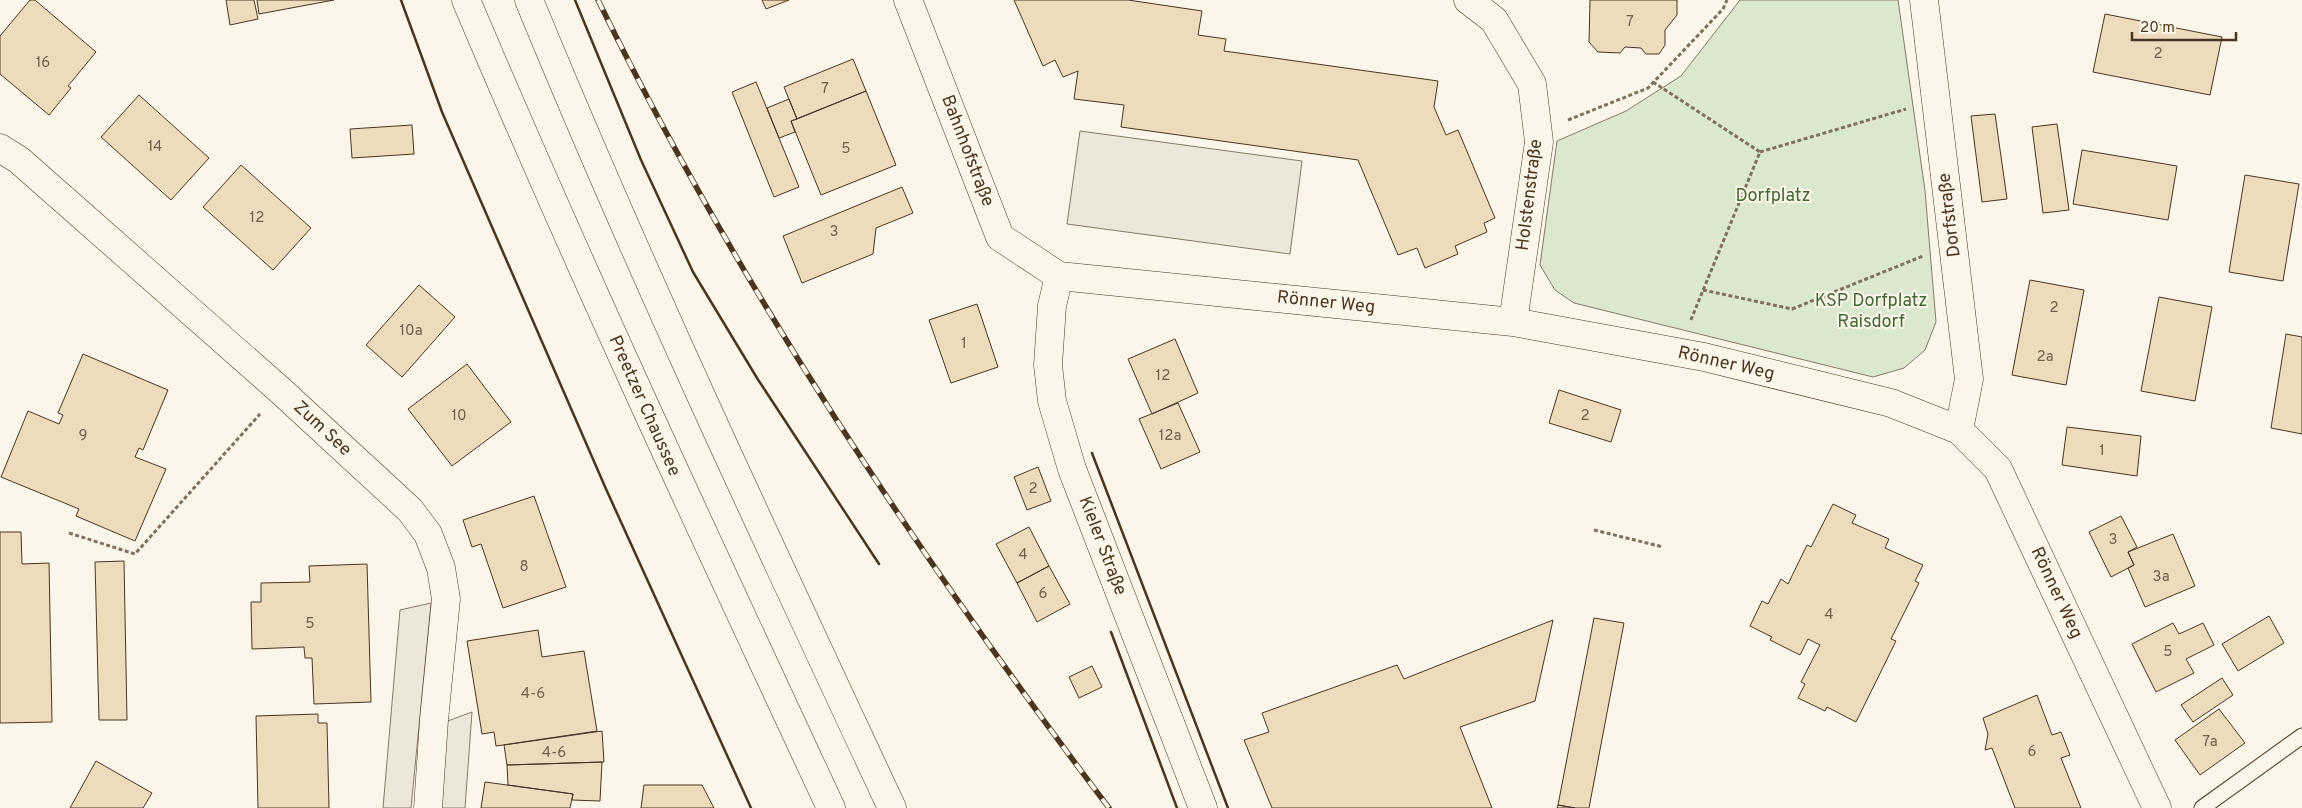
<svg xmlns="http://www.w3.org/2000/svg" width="2302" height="808" font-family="Overpass,sans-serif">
<rect width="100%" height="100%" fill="#fbf6e9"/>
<path fill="#dce7d0" stroke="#887966" d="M1740,0h158l27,191 11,131 -11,28 -21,18 -31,9 -299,-74 -19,-13 -15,-25 17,-124 69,-30 55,-35z"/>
<path fill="#ede7d9" stroke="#887966" d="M1080,131l222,30 -12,93 -223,-30z
M431,603l-20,205h-28l17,-198z
M472,712l-7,96h-25l5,-86z"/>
<path fill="#ecdcbc" stroke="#4a3520" d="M30,0h5l61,52 -28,34 3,2 -22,27 -49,-41v-38z
M226,0h28l4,19 -28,6z
M257,0h77l-75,14z
M762,0h27l-23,9z
M1014,0h114l74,11 -4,24 28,4 -2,12 214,30 -4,26 12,28 12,-5 37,88 -11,5 3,9 -32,14 3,8 -33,14 -8,-20 -19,7 -40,-95 -237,-33 3,-22 -50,-6 4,-28 -15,6 -8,-17 -12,6z
M1590,0h87v15l-12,15v15l-6,9h-13l-5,-6 -16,-1 -5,6 -22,-1 -9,-10z
M2105,14l117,23 -12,58 -117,-23z
M853,59l13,32 -69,28 -13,-32z
M756,82l43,105 -25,10 -42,-105z
M866,91l30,74 -75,30 -30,-74z
M139,95l70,63 -38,42 -70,-63z
M789,99l8,20 -6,2 4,11 -16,6 -12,-30z
M1995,114l12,85 -25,3 -11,-86z
M2057,124l12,86 -26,3 -11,-86z
M412,125l2,29 -62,4 -2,-29z
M2082,150l95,16 -9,54 -95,-16z
M241,165l70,63 -38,42 -70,-63z
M2245,175l54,9 -16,97 -54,-9z
M902,187l11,26 -37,15 -3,26 -71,29 -19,-47z
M2030,280l54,10 -18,95 -54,-10z
M419,285l36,32 -53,60 -36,-32z
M2159,297l53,10 -17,94 -54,-10z
M977,304l21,63 -47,16 -22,-63z
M2286,334l16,3v97l-31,-6z
M1175,339l23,54 -46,21 -24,-55z
M83,354l85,36 -25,60 -4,-2 -4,9 31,12 -31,72 -59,-25 3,-7 -78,-32 27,-66 31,13 4,-9 -5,-2z
M467,364l44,58 -59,44 -44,-57z
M1559,390l62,20 -10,32 -62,-19z
M1178,403l22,49 -39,17 -22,-50z
M2067,427l74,9 -4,40 -75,-11z
M1038,467l13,34 -24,9 -13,-33z
M534,496l32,91 -63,21 -22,-64 -9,3 -9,-27z
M1833,504l23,11 -4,8 37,16 -4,9 38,17 -8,16 4,2 -28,56 5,2 -40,81 -29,-15 -2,4 -27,-13 7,-14 -4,-2 19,-37 -12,-6 -8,16 -30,-15 2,-3 -22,-11 12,-25 6,3 13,-25 7,5 19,-39 4,2z
M2121,516l16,31 -9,5 6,13 -23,12 -22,-45z
M1029,527l20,39 -32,17 -21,-39z
M0,532h21l1,32 27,-1 3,159 -52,1z
M2173,534l22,52 -50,21 -17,-39 6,-3 -6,-13z
M124,561l3,159h-28l-4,-158z
M367,564l4,138 -57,2 -2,-46h-7l-1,-11 -52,2 -1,-47h10v-19l49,-1 -1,-16z
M1049,566l21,38 -33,18 -20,-39z
M2269,616l15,27 -46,28 -16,-27z
M1594,618l30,5 -35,185h-14l-17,-3z
M1553,620l-18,81 -75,26 32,81h-220l-28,-68 25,-8 -7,-19 135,-48 7,14z
M2173,623l6,11 24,-11 11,22 -28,14 8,14 -38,19 -24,-48z
M538,630l4,27 42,-6 13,80 -101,15 -2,-14 -12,2 -15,-93z
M1092,666l10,21 -23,11 -10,-21z
M2222,678l11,17 -40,27 -12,-17z
M2037,695l15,40 9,-3 9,23 -9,3 20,50h-66l-23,-60 -7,2 3,-16 -5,-16z
M2219,709l26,34 -45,32 -25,-35z
M318,714v9h9l2,85h-71l-2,-92z
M602,731l2,31 -97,3 -3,-20z
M96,761l56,32 -9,15h-73z
M602,762l-2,39 -28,-1 1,-6 -65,-9 -1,-20z
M485,782l88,12 -3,14h-89z
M644,785h58l12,23h-73z
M1558,805l17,3h-18z"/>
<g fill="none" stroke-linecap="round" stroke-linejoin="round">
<g stroke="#4a3520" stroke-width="17">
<path id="service" d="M2202,808l100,-72"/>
</g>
<g stroke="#4a3520" stroke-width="29">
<path id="minor" d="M908,0l92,237 59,39 454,46 191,35 187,46 68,27 39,39 159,339
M1468,0l26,20 38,64 7,58 -26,180
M1924,0l45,379 -10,51
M0,148l19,12 262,231 129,119 18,24 13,34 5,31 -12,121 -6,88
M1059,276l-7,30 -4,59 4,36 20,68 131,339"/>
</g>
<g stroke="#4a3520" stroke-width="29">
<path id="trunk" d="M466,0c115,272 240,540 365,808
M529,0c112,273 238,540 363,808"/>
</g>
<path stroke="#7f6f5c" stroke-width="3" stroke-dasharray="4 2.5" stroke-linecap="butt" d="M1653,82l107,70 -70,170
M1568,120l80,-32 75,-79 4,-9
M1760,152l146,-43
M1703,290l89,19 131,-53
M1594,530l69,17
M69,533l66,21 125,-140"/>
<use href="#service" stroke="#fbf6e9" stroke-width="15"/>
<use href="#minor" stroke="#fbf6e9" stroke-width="28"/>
<use href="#trunk" stroke="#fbf6e9" stroke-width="28"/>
<g stroke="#4a3520" stroke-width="5.5">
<path id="rail" d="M598,0c140,286 319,554 511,808"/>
</g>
<use href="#rail" stroke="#fbf6e9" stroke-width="4" stroke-dasharray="11" stroke-linecap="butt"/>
<path stroke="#4a3520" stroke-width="2.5" d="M401,0l41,112 164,377 145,319
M575,0l66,160 52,112 64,106 122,186
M1092,453l136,355
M1111,632l66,176"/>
</g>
<g text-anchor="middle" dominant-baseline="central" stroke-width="4" stroke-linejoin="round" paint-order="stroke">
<g font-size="15" fill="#725f47">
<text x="1630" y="22">7</text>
<text x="2158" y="54">2</text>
<text x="43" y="63">16</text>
<text x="825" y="89">7</text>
<text x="155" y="147">14</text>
<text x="846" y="149">5</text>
<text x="257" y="218">12</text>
<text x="834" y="232">3</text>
<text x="2054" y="308">2</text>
<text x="411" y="331">10a</text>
<text x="964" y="344">1</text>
<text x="2045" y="357">2a</text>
<text x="1163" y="376">12</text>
<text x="459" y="416">10</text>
<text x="1585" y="416">2</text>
<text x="83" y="436">9</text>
<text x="1170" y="436">12a</text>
<text x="2102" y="451">1</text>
<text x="1033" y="489">2</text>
<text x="2113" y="540">3</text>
<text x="1023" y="555">4</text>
<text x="524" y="567">8</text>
<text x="2161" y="577">3a</text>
<text x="1043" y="594">6</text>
<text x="1829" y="615">4</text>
<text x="310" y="624">5</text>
<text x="2168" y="652">5</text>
<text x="533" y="694">4-6</text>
<text x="2210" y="742">7a</text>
<text x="2032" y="752">6</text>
<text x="554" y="753">4-6</text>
</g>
<g font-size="18" fill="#4a3520" stroke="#fbf6e9">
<text transform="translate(967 151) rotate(69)">Bahnhofstraße</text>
<text transform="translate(1530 195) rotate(-83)">Holstenstraße</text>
<text transform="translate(1950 215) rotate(-97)">Dorfstraße</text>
<text transform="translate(1326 303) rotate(6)">Rönner Weg</text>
<text transform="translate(1726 364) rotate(13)">Rönner Weg</text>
<text transform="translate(644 406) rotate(66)">Preetzer Chaussee</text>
<text transform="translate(322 429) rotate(43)">Zum See</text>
<text transform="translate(1102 546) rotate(69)">Kieler Straße</text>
<text transform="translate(2056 593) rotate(65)">Rönner Weg</text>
</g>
<g font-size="18" fill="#436837" stroke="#fbf6e9">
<text x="1773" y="196">Dorfplatz</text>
<text x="1871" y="301">KSP Dorfplatz<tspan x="1871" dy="21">Raisdorf</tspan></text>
</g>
</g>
<path d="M2132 32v8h104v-8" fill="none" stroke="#4a3520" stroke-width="2.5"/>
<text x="2140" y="32" font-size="15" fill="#4a3520" stroke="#fbf6e9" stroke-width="4" paint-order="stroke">20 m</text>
</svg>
